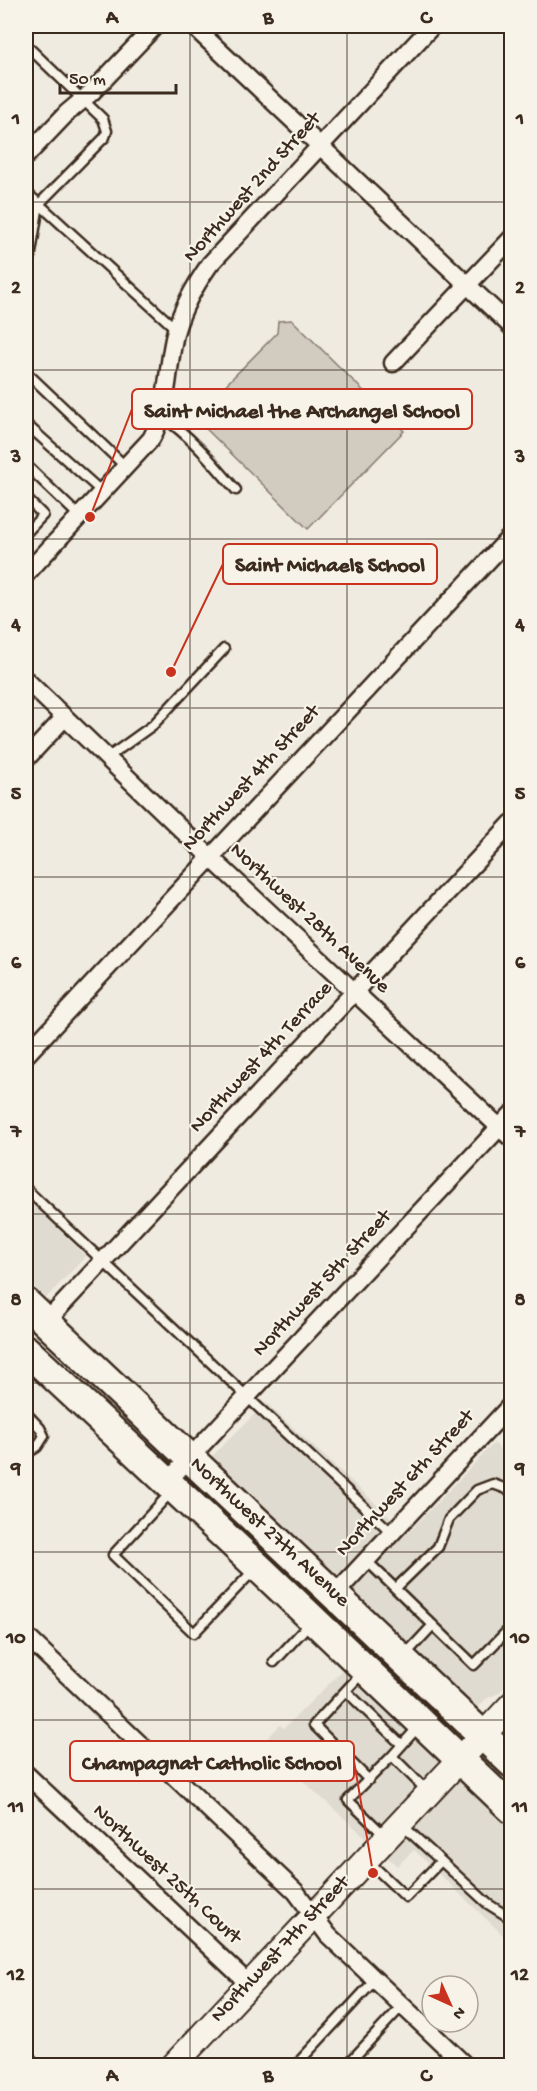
<svg xmlns="http://www.w3.org/2000/svg" width="537" height="2091" font-family="'Gochi Hand',sans-serif">
<rect width="100%" height="100%" fill="#efebe0"/>
<filter id="ink" filterUnits="userSpaceOnUse"><feTurbulence type="fractalNoise" baseFrequency=".0167" numOctaves="2"/><feDisplacementMap in="SourceGraphic" scale="12" xChannelSelector="R" yChannelSelector="G"/><feConvolveMatrix kernelMatrix="1 2 1 2 8 2 1 2 1" color-interpolation-filters="sRGB"/></filter>
<g filter="url(#ink)">
<path fill="#e0dbd0" d="M26,1198l60,58 -40,42 -20,-19z
M266,1403l142,130 86,-90 17,16v220l-12,14 -13,6 -52,57 77,74 1,105 -5,4 -93,-89 -17,16 -135,-122 18,-19 4,3 56,-55 46,-50 -177,-164z"/>
<path fill="#d1cbc0" stroke="#867a6f" stroke-width="1.5" d="M292,320l112,111 -96,98 -114,-112 83,-84 1,-12z"/>
<g fill="none" stroke-linecap="round" stroke-linejoin="round">
<g stroke="#3b2a1e" stroke-width="13">
<path id="service" d="M26,45l77,74 4,12 -2,6 -66,67 -11,67 -2,2
M26,192l150,137
M26,372l100,95
M161,416c30,20 52,47 75,74
M26,424l76,68
M26,465l53,51
M26,498l17,17 -17,18
M107,758l46,-33 71,-76
M26,1189l366,344
M26,1413l14,15 4,8 -7,11 -11,7
M172,1491l-59,64 81,78 61,-64
M366,1560l108,105 38,-39
M396,1588l42,-41 11,-28 28,-29 16,-6 19,7
M405,1655l28,-30
M274,1662l36,-39
M363,1672l-49,53 55,55
M346,1691l56,54
M419,1726l-27,30 36,36
M401,1824l87,80 24,15
M385,1836l-37,-36 44,-44
M367,1860l39,37 35,-36
M295,2066l80,-86
M346,2066l56,-60"/>
</g>
<g stroke="#3b2a1e" stroke-width="21">
<path id="minor" d="M193,26l319,301
M26,156l41,-43 25,-21 63,-66
M393,363l119,-125
M26,574l125,-135c19,-34 15,-72 25,-109 7,-24 20,-46 34,-66l222,-238
M26,680l184,177 302,282
M26,759l38,-41
M26,1055l486,-520
M46,1322l466,-499
M166,1483l346,-369
M334,1595l178,-191
M26,1636l270,256 32,43 138,131
M26,1774l223,210
M26,2059l6,7"/>
</g>
<g stroke="#3b2a1e" stroke-width="28">
<path id="secondary" d="M173,2066l339,-362"/>
</g>
<g stroke="#3b2a1e" stroke-width="33">
<path id="trunk" d="M26,1303l486,460
M26,1350l231,216 255,243"/>
</g>
<use href="#service" stroke="#f7f3e8" stroke-width="8"/>
<use href="#minor" stroke="#f7f3e8" stroke-width="16"/>
<use href="#secondary" stroke="#f7f3e8" stroke-width="24"/>
<use href="#trunk" stroke="#f7f3e8" stroke-width="28"/>
</g>
</g>
<path fill="none" stroke="#3b2a1e" stroke-width="1.5" stroke-opacity="0.55" d="M190,26v2040M347,26v2040M26,202h486M26,370h486M26,539h486M26,708h486M26,877h486M26,1046h486M26,1214h486M26,1383h486M26,1552h486M26,1720h486M26,1889h486"/>
<g text-anchor="middle" dominant-baseline="central" stroke-width="4.5" stroke-linejoin="round" paint-order="stroke">
<g font-size="21" fill="#3b2a1e" stroke="#f7f3e8">
<text transform="translate(253 188) rotate(-48)">Northwest 2nd Street</text>
<text transform="translate(252 779) rotate(-47)">Northwest 4th Street</text>
<text transform="translate(309 919) rotate(43)">Northwest 28th Avenue</text>
<text transform="translate(262 1058) rotate(-47)">Northwest 4th Terrace</text>
<text transform="translate(323 1284) rotate(-47)">Northwest 5th Street</text>
<text transform="translate(406 1484) rotate(-47)">Northwest 6th Street</text>
<text transform="translate(269 1533) rotate(43)">Northwest 27th Avenue</text>
<text transform="translate(166 1875) rotate(43)">Northwest 25th Court</text>
<text transform="translate(281 1950) rotate(-47)">Northwest 7th Street</text>
</g>
</g>
<path fill="none" stroke="#c8321e" stroke-width="2" d="M90 517L132 409M171 672L223 564M373 1873L354 1761"/>
<g fill="#c8321e" stroke="#f7f3e8" stroke-width="2">
<circle cx="90" cy="517" r="6"/>
<circle cx="171" cy="672" r="6"/>
<circle cx="373" cy="1873" r="6"/>
</g>
<g fill="#f7f3e8" stroke="#c8321e" stroke-width="2">
<rect x="132" y="389" width="340" height="40" rx="6"/>
<rect x="223" y="544" width="214" height="40" rx="6"/>
<rect x="70" y="1741" width="284" height="40" rx="6"/>
</g>
<g font-size="22" text-anchor="middle" font-weight="bold" fill="#3b2a1e">
<text x="302" y="417">Saint Michael the Archangel School</text>
<text x="330" y="571">Saint Michaels School</text>
<text x="212" y="1769">Champagnat Catholic School</text>
</g>
<rect width="537" height="2091" fill="none" stroke="#f7f3e8" stroke-width="66"/>
<g transform="translate(450 2004) rotate(135)"><circle r="28" fill="#f7f3e8" stroke="#aca397" stroke-width="1.5"/>
<path d="M0-4.5L10 22L0 15L-10 22Z" fill="#c8321e"/>
<text y="-9" font-size="16" font-weight="bold" text-anchor="middle" fill="#3b2a1e">N</text>
</g>
<path d="M60 84v9h116v-9" fill="none" stroke="#3b2a1e" stroke-width="3"/>
<text x="69" y="84" font-size="18" fill="#3b2a1e" stroke="#f7f3e8" stroke-width="4.5" paint-order="stroke">50 m</text>
<rect x="33" y="33" width="471" height="2025" fill="none" stroke="#3b2a1e" stroke-width="2"/>
<g font-size="20" text-anchor="middle" font-weight="bold" fill="#3b2a1e">
<text x="112" y="23">A</text>
<text x="268" y="23">B</text>
<text x="426" y="23">C</text>
<text x="16" y="124">1</text>
<text x="520" y="124">1</text>
<text x="16" y="293">2</text>
<text x="520" y="293">2</text>
<text x="16" y="462">3</text>
<text x="520" y="462">3</text>
<text x="16" y="630">4</text>
<text x="520" y="630">4</text>
<text x="16" y="799">5</text>
<text x="520" y="799">5</text>
<text x="16" y="968">6</text>
<text x="520" y="968">6</text>
<text x="16" y="1137">7</text>
<text x="520" y="1137">7</text>
<text x="16" y="1305">8</text>
<text x="520" y="1305">8</text>
<text x="16" y="1474">9</text>
<text x="520" y="1474">9</text>
<text x="16" y="1643">10</text>
<text x="520" y="1643">10</text>
<text x="16" y="1812">11</text>
<text x="520" y="1812">11</text>
<text x="16" y="1980">12</text>
<text x="520" y="1980">12</text>
<text x="112" y="2081">A</text>
<text x="268" y="2081">B</text>
<text x="426" y="2081">C</text>
</g>
</svg>
